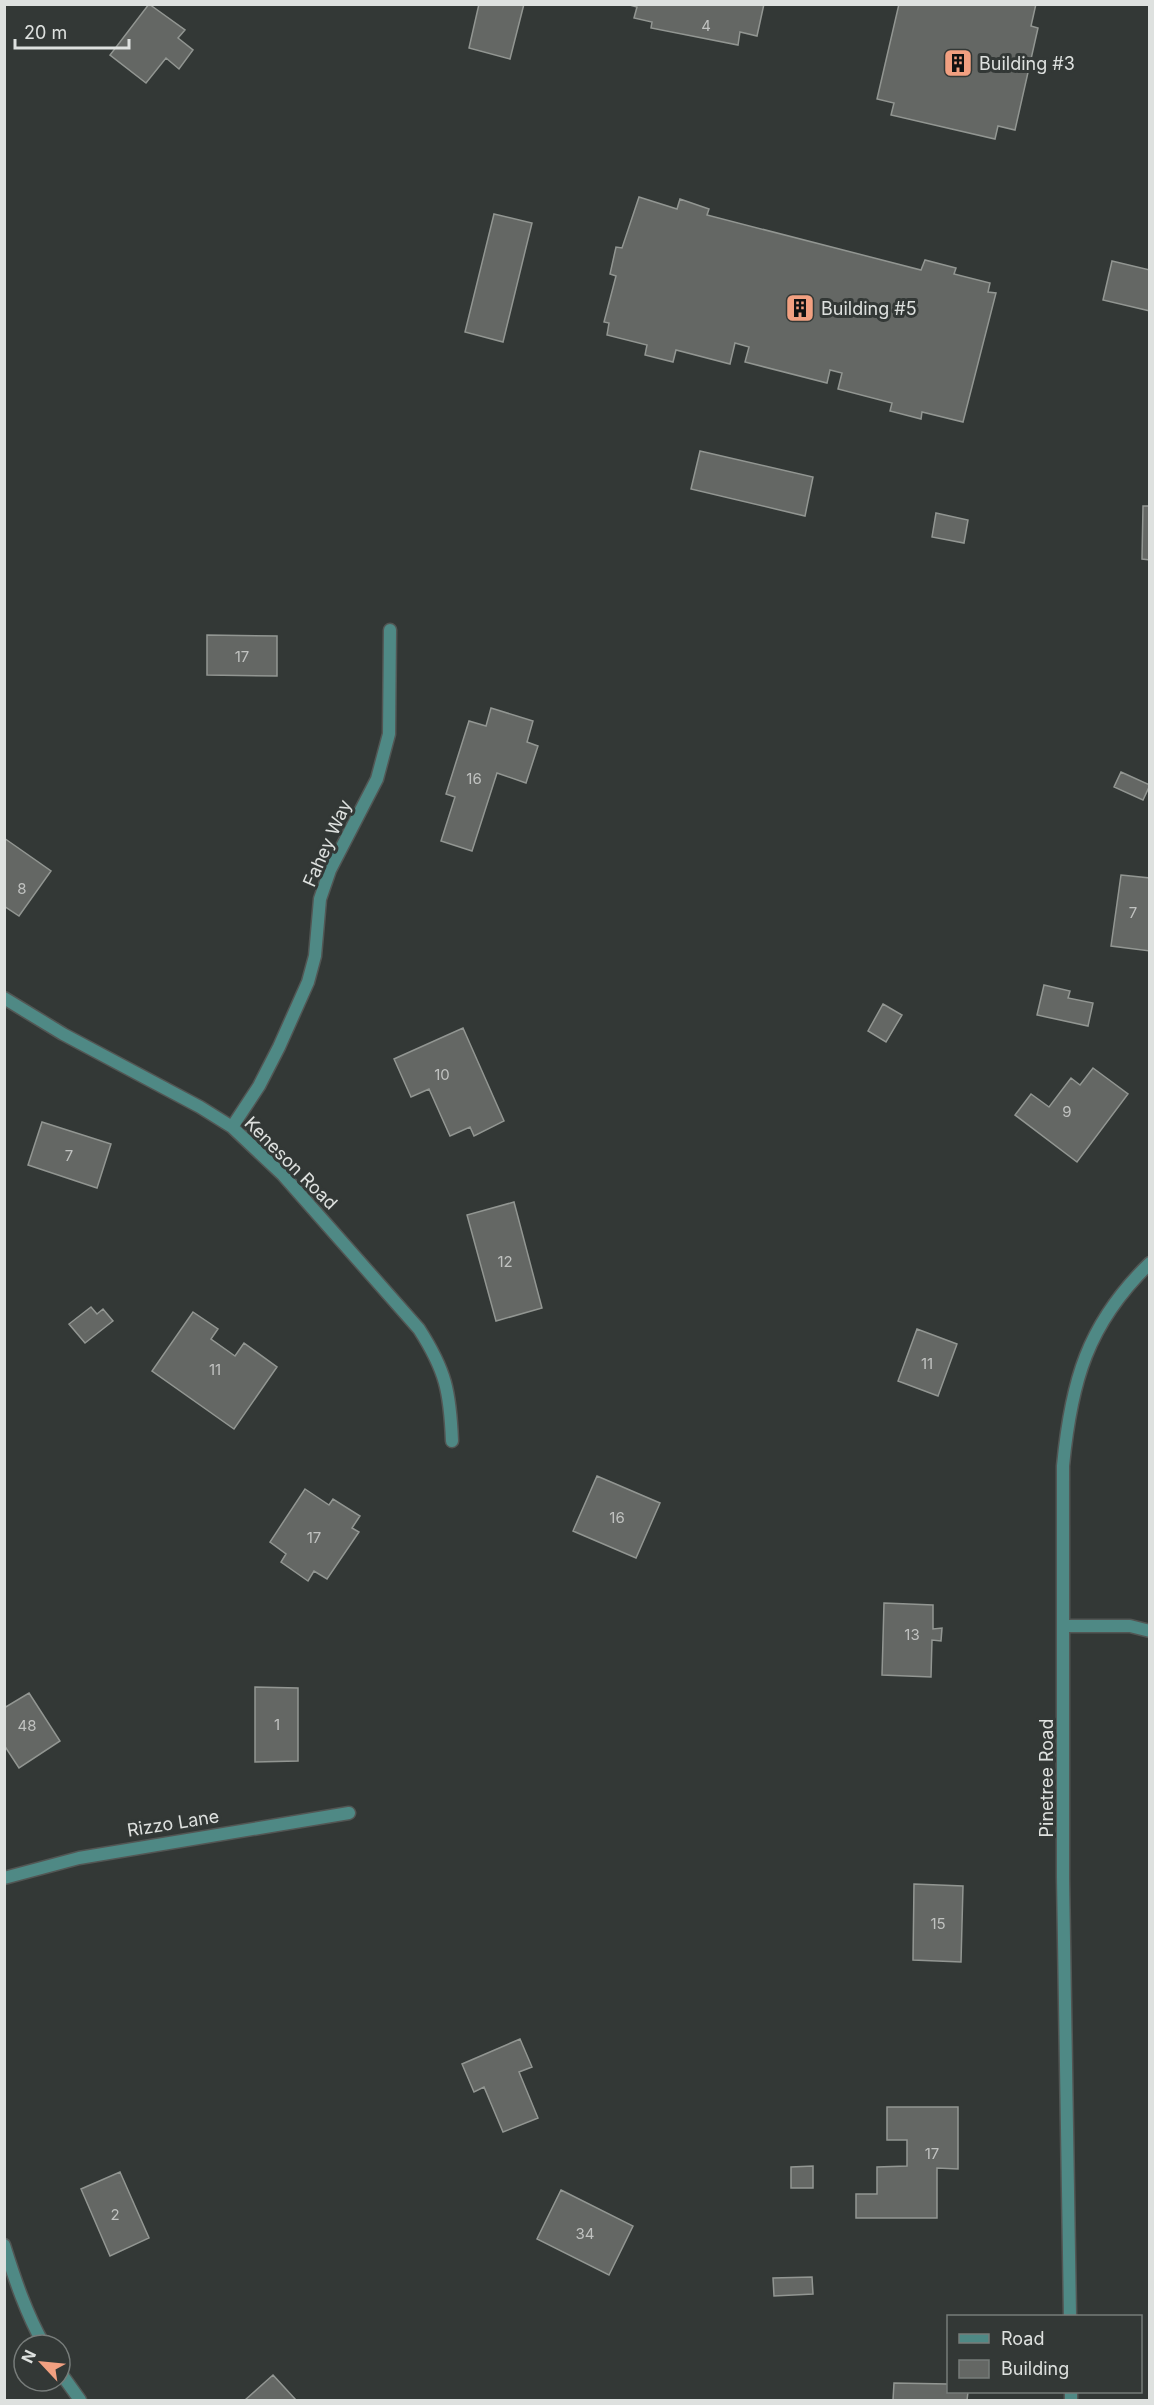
<svg xmlns="http://www.w3.org/2000/svg" width="1154" height="2405" font-family="Inter,sans-serif">
<rect width="100%" height="100%" fill="#333836"/>
<path fill="#646764" stroke="#929692" stroke-width="1.5" d="M149,4l36,26 -7,8 15,12 -14,19 -13,-11 -20,25 -36,-28z
M479,4h45l-14,55 -41,-11z
M626,4h138l-7,32 -17,-4 -2,13 -87,-17 1,-6 -18,-4 3,-11z
M899,4h137l-5,22 7,2 -23,102 -17,-4 -3,13 -104,-24 3,-12 -17,-4z
M639,197l38,12 3,-10 29,10 -2,6 214,55 4,-10 31,8 -2,6 36,9 -2,9 8,1 -33,129 -41,-10 -1,7 -31,-8 2,-8 -54,-14 4,-16 -12,-3 -3,13 -82,-21 4,-15 -14,-4 -5,21 -54,-14 -3,12 -28,-7 2,-10 -40,-10 2,-12 -5,-1 12,-46 -6,-2 6,-27 6,1z
M494,214l38,9 -29,119 -38,-10z
M1112,261l38,9v41l-47,-11z
M700,451l113,26 -8,39 -114,-27z
M1143,506h7v54l-8,-1z
M936,513l32,7 -4,23 -32,-6z
M207,635l70,1v40l-70,-1z
M491,708l42,13 -6,21 11,4 -12,37 -29,-10 -25,78 -31,-10 14,-44 -9,-3 23,-73 17,5z
M1121,772l29,13 -7,15 -29,-13z
M4,838l47,33 -32,45 -15,-10z
M1121,875l29,3v73l-39,-5z
M1044,985l26,6 -2,7 25,5 -5,23 -51,-11z
M883,1004l19,11 -16,27 -18,-11z
M463,1028l41,93 -30,15 -4,-9 -20,9 -21,-47 -18,8 -17,-38z
M1093,1068l35,26 -51,68 -62,-47 16,-21 18,13 22,-29 9,7z
M42,1122l69,22 -14,44 -69,-23z
M514,1202l28,106 -46,13 -29,-106z
M91,1307l6,7 6,-5 10,12 -28,22 -16,-19z
M193,1312l25,17 -7,10 24,17 9,-13 33,24 -43,62 -82,-58z
M917,1329l40,15 -19,52 -40,-15z
M597,1476l63,27 -24,55 -63,-27z
M305,1489l24,16 4,-6 27,17 -8,12 7,4 -32,47 -13,-8 -6,10 -27,-19 5,-8 -16,-12z
M884,1603l49,2v24l9,-1 -1,13 -9,-1 -1,37 -49,-2z
M255,1687l43,1v73l-43,1z
M29,1693l31,48 -41,27 -15,-23v-37z
M914,1884l49,2 -2,76 -48,-2z
M520,2039l12,28 -13,5 19,46 -35,14 -19,-45 -10,5 -12,-28z
M887,2107h71v62l-21,-1v50h-81v-24h21v-27l30,-1v-26h-20z
M813,2166v22h-22v-21z
M120,2172l29,66 -39,18 -29,-67z
M561,2190l72,36 -24,49 -72,-36z
M812,2277l1,17 -39,2 -1,-18z
M273,2375l23,25h-51z
M894,2383l54,1v8h20l-1,8h-74z"/>
<g fill="none" stroke-linecap="round" stroke-linejoin="round">
<g stroke="#525654" stroke-width="15">
<path id="minor" d="M4,998l59,36 137,73 32,20 51,48 136,154c27,42 31,63 33,112
M232,1127l27,-41 20,-39 29,-65 7,-26 5,-57 10,-29 47,-91 12,-45 1,-104
M1064,1626h66l20,5
M4,1878l75,-20 270,-45
M4,2245c11,35 22,68 40,100
M1070,2316l-7,-438v-412c8,-84 24,-142 87,-203
M60,2372l20,28
M1071,2392v8"/>
</g>
<use href="#minor" stroke="#4f8985" stroke-width="12"/>
</g>
<defs>
<g id="building-square" transform="scale(1.5)"><rect x="-9" y="-9" width="18" height="18" rx="4" fill="#f2a081" stroke="#333836"/><path d="M-4-6H4V6H1V3H-1V6H-4ZM-2.5-4.3h1.7v1.8h-1.7ZM.8-4.3h1.7v1.8H.8ZM-2.5-1h1.7V.8h-1.7ZM.8-1h1.7V.8H.8Z" fill="#111"/></g>
</defs>
<g fill-rule="evenodd">
<use href="#building-square" x="958" y="63"/>
<use href="#building-square" x="800" y="308"/>
</g>
<g text-anchor="middle" dominant-baseline="central" stroke-width="6" stroke-linejoin="round" paint-order="stroke">
<g font-size="15" fill="#c0c2c0">
<text x="706" y="25">4</text>
<text x="242" y="656">17</text>
<text x="474" y="778">16</text>
<text x="22" y="888">8</text>
<text x="1133" y="912">7</text>
<text x="442" y="1074">10</text>
<text x="1067" y="1111">9</text>
<text x="69" y="1155">7</text>
<text x="505" y="1261">12</text>
<text x="927" y="1363">11</text>
<text x="215" y="1369">11</text>
<text x="617" y="1517">16</text>
<text x="314" y="1537">17</text>
<text x="912" y="1634">13</text>
<text x="277" y="1724">1</text>
<text x="27" y="1725">48</text>
<text x="938" y="1923">15</text>
<text x="932" y="2153">17</text>
<text x="115" y="2214">2</text>
<text x="585" y="2233">34</text>
</g>
<g font-size="18" fill="#dee1df" stroke="#333836" text-anchor="start">
<text x="979" y="63">Building #3</text>
<text x="821" y="308">Building #5</text>
</g>
<g font-size="18" fill="#dee1df" stroke="#333836">
<text transform="translate(327 843) rotate(-66)">Fahey Way</text>
<text transform="translate(291 1163) rotate(45)">Keneson Road</text>
<text transform="translate(1046 1778) rotate(-90)">Pinetree Road</text>
<text transform="translate(173 1823) rotate(-9)">Rizzo Lane</text>
</g>
</g>
<rect width="1154" height="2405" fill="none" stroke="#dee1df" stroke-width="12"/>
<rect x="947" y="2315" width="195" height="78" fill="#333836" stroke="#777c7a" stroke-width="1.5"/>
<rect x="959" y="2334" width="30" height="9" fill="#4f8985" stroke="#777c7a" stroke-width="1.5"/>
<text x="1001" y="2345" font-size="18" fill="#dee1df">Road</text>
<rect x="959" y="2360" width="30" height="18" fill="#646764" stroke="#777c7a" stroke-width="1.5"/>
<text x="1001" y="2375" font-size="18" fill="#dee1df">Building</text>
<g transform="translate(42 2363) rotate(296)"><circle r="28" fill="#333836" stroke="#777c7a" stroke-width="1.5"/>
<path d="M0-4.5L10 22L0 15L-10 22Z" fill="#f2a081"/>
<text y="-9" font-size="16" font-weight="bold" text-anchor="middle" fill="#dee1df">N</text>
</g>
<path d="M15 39v9h114v-9" fill="none" stroke="#dee1df" stroke-width="3"/>
<text x="24" y="39" font-size="18" fill="#dee1df" stroke="#333836" stroke-width="4.5" paint-order="stroke">20 m</text>
</svg>
